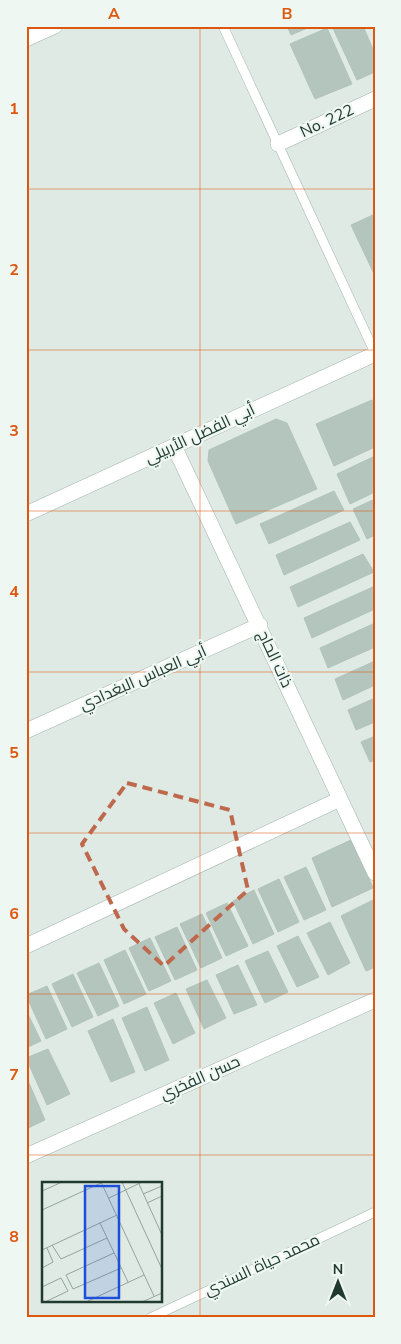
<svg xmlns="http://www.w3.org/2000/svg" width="401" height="1344" font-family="'Nunito Sans',Cairo,sans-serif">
<rect width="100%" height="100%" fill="#dfeae5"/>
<path fill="#b4c5be" stroke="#b1c4bc" d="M287,26h25l-21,9z
M332,26h31l12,28v18l-18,8z
M327,28l25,56 -37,15 -25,-55z
M375,214v62l-24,-51z
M372,400l3,5v42l-41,19 -18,-42z
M276,419l11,4 30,66 -81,35 -28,-63 1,-11z
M375,456v36l-25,12 -13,-30z
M334,491l10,19 -75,34 -9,-20z
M375,499v36l-8,4 -14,-30z
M350,522l10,18 -76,35 -8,-20z
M363,554l11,18 -76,35 -8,-20z
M375,586v23l-63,29 -8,-20z
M375,623v24l-47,21 -8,-20z
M375,661v24l-32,15 -8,-21z
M375,698v24l-19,8 -8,-20z
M375,736v24l-5,2 -9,-20z
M353,839l20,49 -41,19 -20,-49z
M306,867l20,43 -22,10 -20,-43z
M279,879l20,43 -21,10 -20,-43z
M254,890l20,44 -21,10 -20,-43z
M375,899v68l-9,4 -25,-55z
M227,903l21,43 -22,10 -20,-43z
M202,914l20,44 -21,10 -21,-44z
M330,922l20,41 -22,12 -21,-42z
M177,927l20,43 -22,10 -20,-43z
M298,936l21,41 -22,10 -20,-41z
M150,938l21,43 -22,10 -20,-43z
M125,950l21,44 -22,10 -20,-44z
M268,951l20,41 -23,11 -20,-42z
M99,963l20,43 -21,10 -21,-43z
M238,965l19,40 -23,9 -18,-39z
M73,974l20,43 -21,10 -20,-43z
M207,980l19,38 -22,11 -18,-40z
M47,986l20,43 -21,10 -20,-44z
M176,993l19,40 -22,11 -19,-41z
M147,1007l22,53 -24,11 -23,-53z
M26,1010l15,31 -15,7z
M113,1019l22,53 -24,10 -23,-51z
M48,1049l22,45 -23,11 -21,-47z
M26,1076l19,44 -19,9z"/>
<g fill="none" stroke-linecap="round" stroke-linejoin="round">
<g stroke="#a2b2ac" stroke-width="10">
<path id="lane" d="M223,26l152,327
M150,1318l225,-106"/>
</g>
<g stroke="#a2b2ac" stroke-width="16">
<path id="street" d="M26,39l29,-13
M278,144l97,-45
M174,446l201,427
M26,514l349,-160
M26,731l234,-106
M26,946l314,-147
M26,1156l349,-156"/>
</g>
<use href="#lane" stroke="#fff" stroke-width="9"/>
<use href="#street" stroke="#fff" stroke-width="15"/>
</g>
<path fill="none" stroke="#be684c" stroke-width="4" stroke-dasharray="10 6" stroke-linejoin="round" d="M127,783l103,27 18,80 -84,76 -40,-37 -42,-85z"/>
<path fill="none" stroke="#de570e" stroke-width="1" stroke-opacity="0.55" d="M200,26v1292M26,189h349M26,350h349M26,511h349M26,672h349M26,833h349M26,994h349M26,1155h349"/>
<g text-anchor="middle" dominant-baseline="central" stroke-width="4.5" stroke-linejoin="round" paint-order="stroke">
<g font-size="16" fill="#203a32" stroke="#eff7f3">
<text transform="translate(327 121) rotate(-25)">No. 222</text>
<text transform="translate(200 434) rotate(-25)">أبي الفضل الأربيلي</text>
<text transform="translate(275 659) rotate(65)">ذات الحاج</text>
<text transform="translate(143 678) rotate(-24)">أبي العباس البغدادي</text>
<text transform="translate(200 1078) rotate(-24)">حسن الفخري</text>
<text transform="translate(262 1265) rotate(-25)">محمد حياة السندي</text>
</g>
</g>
<g transform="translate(42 1182)">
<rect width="120" height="120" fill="#dfeae5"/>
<path fill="none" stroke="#93a49d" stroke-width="1" d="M59,0l53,114M80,0l40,87M97,2l23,51M0,9l20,-9M101,12l19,-8M67,16l33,-16M105,21l15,-7M0,28l59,-27M58,41l28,59M10,63l9,14 46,-21M0,68l75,-35M72,71l-48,22 7,14 48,-21M0,86l11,-6 -6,-14M0,105l19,-9 7,13 -23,11M44,120l58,-27M100,120l20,-9"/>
<path fill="#1d4ed8" fill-opacity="0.15" stroke="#1d4ed8" stroke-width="2.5" d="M43,4h34v112h-34z"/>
<rect width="120" height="120" fill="none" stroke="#203a32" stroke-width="2.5"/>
</g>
<rect width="401" height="1344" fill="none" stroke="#eff7f3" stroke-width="55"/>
<g transform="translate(338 1282)" stroke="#eff7f3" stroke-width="4" paint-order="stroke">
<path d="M0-4L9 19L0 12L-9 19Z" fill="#203a32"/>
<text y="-8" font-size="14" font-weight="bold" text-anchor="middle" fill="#203a32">N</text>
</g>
<rect x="28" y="28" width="346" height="1288" fill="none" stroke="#de570e" stroke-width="2"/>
<g font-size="16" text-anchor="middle" font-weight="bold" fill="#de570e">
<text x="114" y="19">A</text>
<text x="287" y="19">B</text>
<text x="14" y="114">1</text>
<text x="14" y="275">2</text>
<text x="14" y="436">3</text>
<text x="14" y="597">4</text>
<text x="14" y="758">5</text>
<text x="14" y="919">6</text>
<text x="14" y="1080">7</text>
<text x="14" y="1242">8</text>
</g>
</svg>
